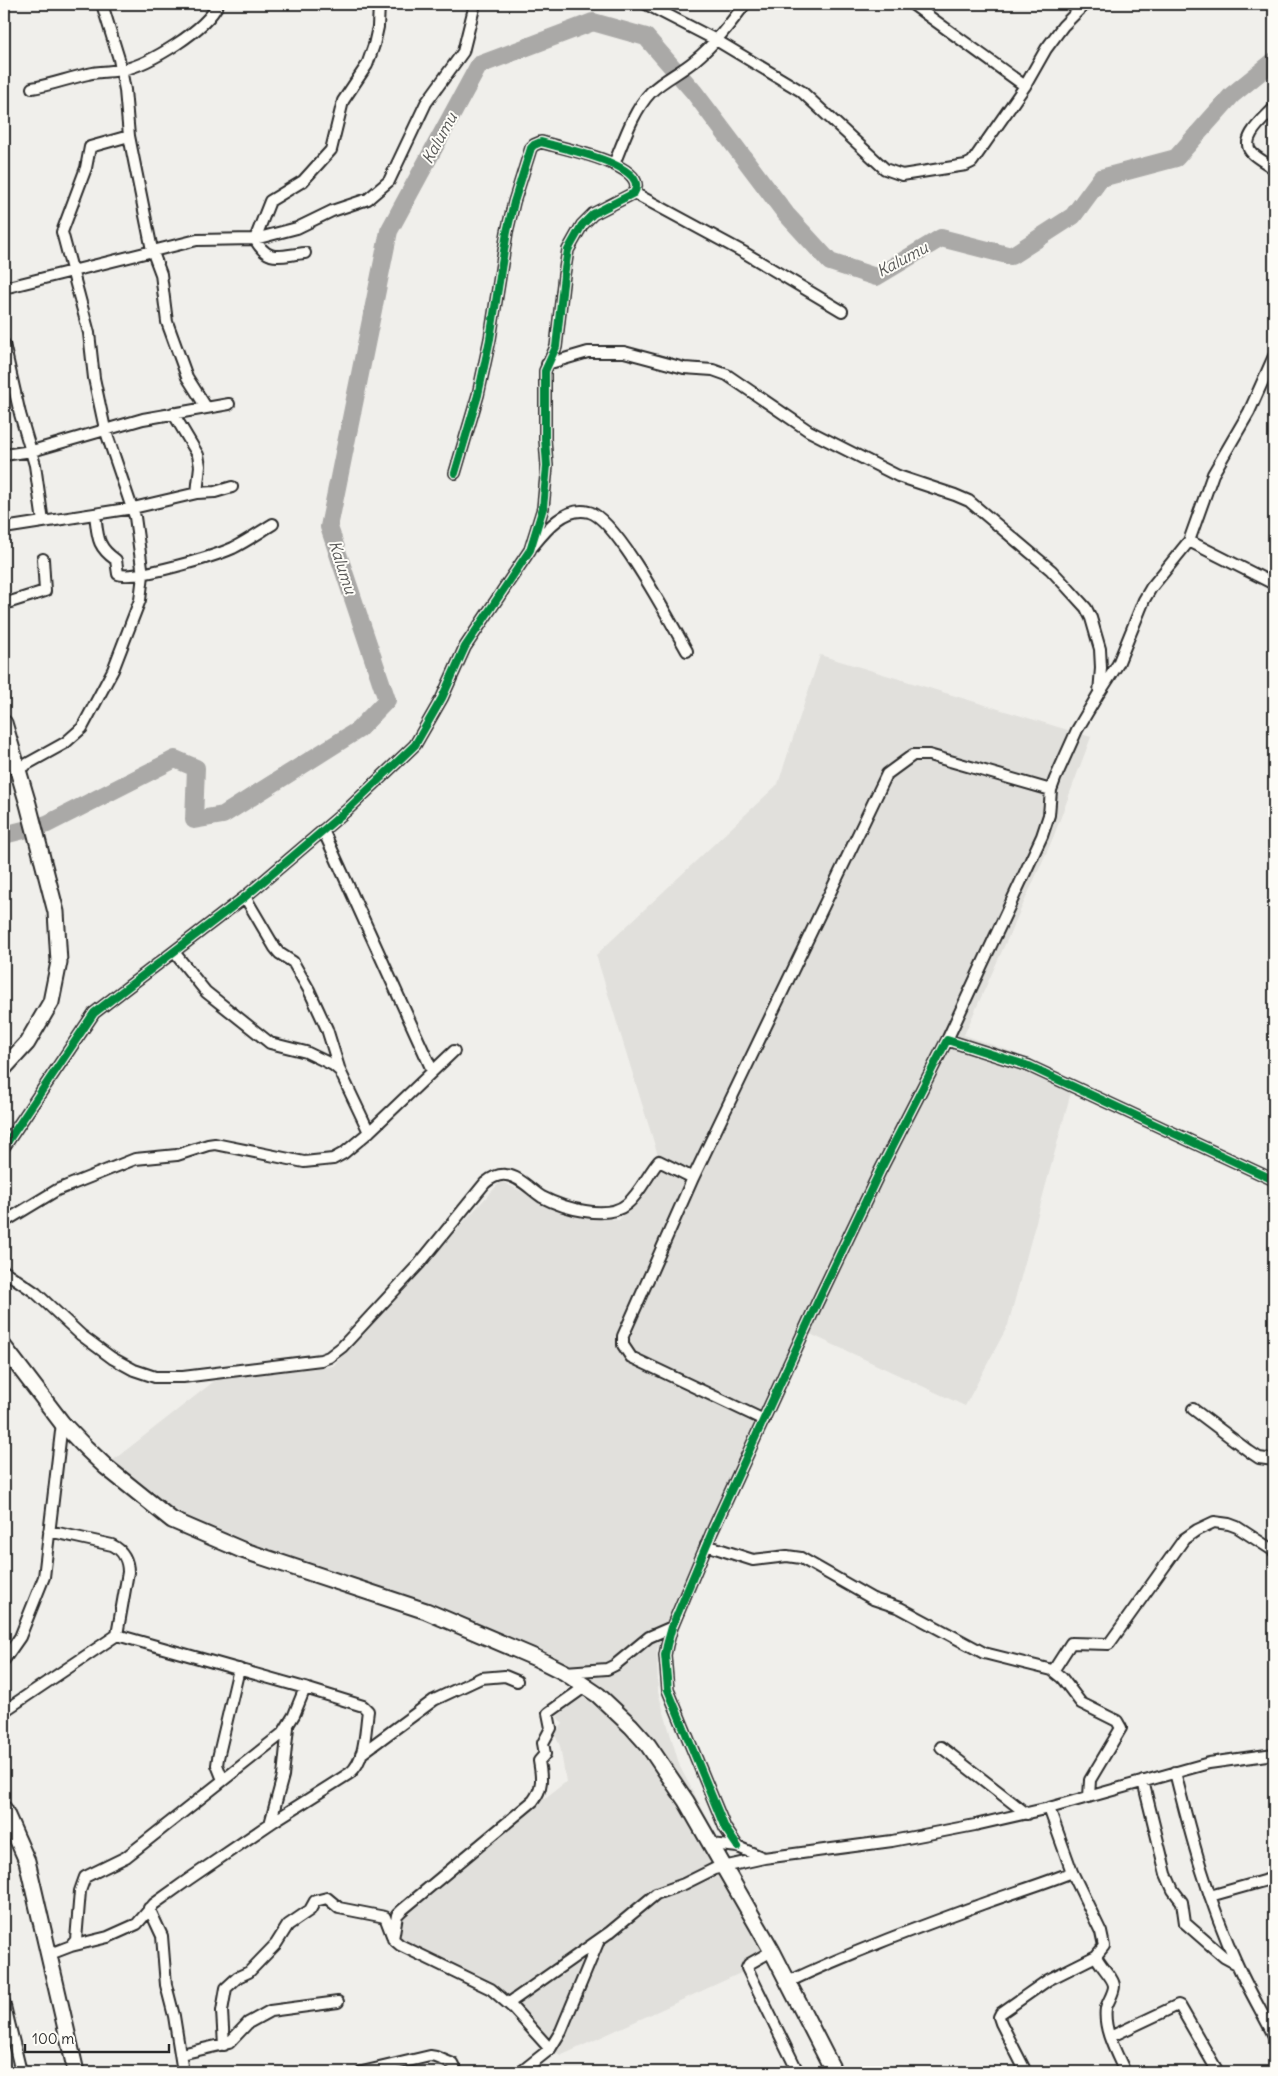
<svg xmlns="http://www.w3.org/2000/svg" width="1278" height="2076" font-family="Delius,sans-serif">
<rect width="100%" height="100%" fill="#f0efeb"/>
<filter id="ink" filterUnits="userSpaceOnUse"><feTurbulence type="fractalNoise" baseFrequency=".02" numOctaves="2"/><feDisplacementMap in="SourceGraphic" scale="10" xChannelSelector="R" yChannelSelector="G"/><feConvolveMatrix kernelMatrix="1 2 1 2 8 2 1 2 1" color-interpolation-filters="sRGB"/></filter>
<g filter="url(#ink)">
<path fill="#e1e0dc" d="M820,655l271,82 -38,101 -89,197 43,15 67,31 -66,244 -43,81 -159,-74 -106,214 -43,104 1,42 22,75 100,188 -220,101 -58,-65 -105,-55 4,-19 107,-91 58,-44 -6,-36 -6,-13 9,-9 -6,-7 10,-10 8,-33 -405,-156 -63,-53 110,-86 116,-13 168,-185 59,30 59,9 41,-58 -64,-207 182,-171z"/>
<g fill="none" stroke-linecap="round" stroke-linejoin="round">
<path stroke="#aaa9a7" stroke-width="18" d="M4,835l43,-11 128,-65 21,9 -2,52 29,-5 135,-85 29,-30 -58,-173 60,-296 90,-166 114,-43 53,15 48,55 92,122 44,48 46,15 65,-39 70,18 62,-40 28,-38 75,-20 56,-63 42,-34"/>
<g stroke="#2b2b2b" stroke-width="14">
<path id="street" d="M102,4l17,55 6,31 4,46 23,114 9,24 6,48 20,55 19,30
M646,4l70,36 85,51 84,78 17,6 64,-10 6,-3 53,-76 21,-37 17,-23 22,-22
M912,4l113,82
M32,88c19,-3 37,-10 56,-14 11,-3 23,-2 34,-4 28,-6 84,-40 96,-66
M1274,108c-9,10 -36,31 -22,45 6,6 15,10 22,16
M614,164c10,-24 19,-53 37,-72 12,-12 30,-20 43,-31 20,-16 36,-37 51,-57
M634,193l111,60 97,58
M305,253c-24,2 -37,11 -50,-14l15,-38 33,-20 28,-31 12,-49 24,-36 7,-20 4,-18 1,-23
M4,288l193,-48 58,-1 42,-11 35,-17 36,-12 21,-18 37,-78 37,-51 12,-48
M4,344l16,70 15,51 8,57
M547,364l41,-12h36l60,16 29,2 14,5 82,56 89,45 57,19 14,6 82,69 15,16 20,22 5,10 9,31 1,19 -2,25 -22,37 -22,49 -4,11 -2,25 -7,21 -95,204
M173,413l25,42 2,11 -3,27
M4,455l28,-4 111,-32 86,-15
M95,514c3,22 1,32 21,46l2,14c15,7 97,-18 115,-26 14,-7 27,-16 40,-24
M4,528l129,-20 64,-15 18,-1 17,-5
M1189,541l85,43
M533,546c13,-16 32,-40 56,-34 27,6 83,113 98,139
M4,604l41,-13 -2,-32
M1100,692l18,-28 26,-64 7,-12 38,-47 24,-67 36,-62 25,-56
M18,769l47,-26 17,-15 31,-58 27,-70 3,-25 -8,-58 -30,-88 -11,-51 -5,-45 -27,-101 24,-64 4,-21 39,-11
M323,830l109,240
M245,897l30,51 4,5 14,9 16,28 18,39 13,42
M174,952l32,40 64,51 36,9 27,13 7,6 29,61
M4,1147l90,-134 151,-116 102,-87 68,-65 27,-47 23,-51 65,-97 13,-42 4,-42 -2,-27v-68l11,-24 8,-72 4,-25 14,-25 11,-11 41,-21c17,-29 -75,-45 -93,-51l-7,3 -3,3 -17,54 -7,30 -17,107 -12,56 -23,78
M4,1222l53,-32 78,-31 42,-4 31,-10 7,-1 89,18 29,-3 11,-6 25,-21 85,-81
M4,1271l32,22 45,42 31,23 22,12 21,7h28l138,-17 8,-3 13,-10 77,-83 66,-81c6,-5 13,-9 21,-8 13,1 25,15 36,22 21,11 65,24 85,7 13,-11 21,-30 32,-43l34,17
M1193,1409l57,43 9,6 15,2
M764,1420l-133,-63 -8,-12v-9l70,-158 194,-404 26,-19h16l122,35
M49,1531l63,14c11,5 16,16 16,27l-11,63
M706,1545l47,15 34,-4 14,2 72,41 27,9 84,45 68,17 10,8 19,25 36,18 4,7 -31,52 -1,17
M4,1660l16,-23 24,-60 18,-154
M1053,1671l18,-28 38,1 75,-105 13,-9 17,-8 15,2 8,3 37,24
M565,1672l42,-3 8,-4 34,-28 23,-10
M4,1711l113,-76 188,53 58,18 5,5c-3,19 -2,49 -18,62l-76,48 -85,58 -35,25 -17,20 -29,13 -37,9
M941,1747l86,67
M361,1754l73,-54 47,-22 24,-2 12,5
M1175,1772c16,65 34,131 62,192 11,25 25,48 37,72
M223,1780l-6,-15 1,-7 21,-89
M1143,1781l23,93 7,16 9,12 3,21 39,34 13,7
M270,1824l13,-48 5,-49
M711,1844l27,3 26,11
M738,1847l-13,-19 -57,-138 -3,-35 2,-10 5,-18 40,-95 105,-229 63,-132 67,-131 82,26 245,114
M1210,1896l64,-18
M149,1908l13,28 4,49 8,31 9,56
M772,1951l-23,13 -2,4 51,104
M50,1954l21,-8 5,-6 4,-49 5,-14 41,-20 157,-124 11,-18 11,-27
M1096,1956c3,9 18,22 18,30 0,7 -6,15 -8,22 -3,22 10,44 19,64
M788,1982c63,-30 129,-54 194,-78 30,-11 61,-20 90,-32
M4,2002l17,70
M509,2003l101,-71 46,-38 28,-10 30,-15 50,-11 128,-17 83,-16 74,-17 160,-45 65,-9
M1110,2037l68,-32 2,1 38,66
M224,2045l-2,-34 4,-23 12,-11 11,-5 27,-28 12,-19 22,-15 5,-9 12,-3 12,10 46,9 8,21
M550,2049l-37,-41 -22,-19 -91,-44 -7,-6 4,-24 5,-5 131,-109c10,-13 9,-23 6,-40l6,-7 -2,-11 8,-15 -3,-15 38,-27
M181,2054l48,-11 19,-20 22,-12 68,-9
M362,2072l68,-16 6,1 17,7 4,8
M521,2072l29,-23 11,-18 38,-91
M1026,2072l-25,-49 -2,-6 2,-4 47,-33 48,-24 8,-10 -3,-14 -29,-60 -23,-64"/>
</g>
<g stroke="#2b2b2b" stroke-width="19">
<path id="secondary" d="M4,723l24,81 28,108 3,50 -8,40 -24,41 -23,25
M4,1347l58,76 24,25 20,19 66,53 70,30 184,61 110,47 28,14 34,23 33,31 17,19 38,56 86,150 62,121
M4,1809l23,52 49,211"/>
</g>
<use href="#street" stroke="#fdfcf7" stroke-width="10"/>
<use href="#secondary" stroke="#fdfcf7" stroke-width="15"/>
<g stroke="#fdfcf7" stroke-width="11">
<path id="cycleway" d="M4,1147l90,-134 151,-116 102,-87 68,-65 27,-47 23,-51 65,-97 13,-42 4,-42 -2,-27v-68l11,-24 8,-72 4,-25 14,-25 11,-11 41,-21c17,-29 -75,-45 -93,-51l-7,3 -3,3 -17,54 -7,30 -17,107 -12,56 -23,78
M738,1847l-13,-19 -57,-138 -3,-35 2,-10 5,-18 40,-95 105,-229 63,-132 67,-131 82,26 245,114"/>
</g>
<use href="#cycleway" stroke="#00873e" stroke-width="8"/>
</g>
</g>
<g text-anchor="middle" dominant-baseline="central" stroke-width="4" stroke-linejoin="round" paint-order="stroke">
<g font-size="16" font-style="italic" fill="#575756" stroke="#fdfcf7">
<text transform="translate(439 138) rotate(-61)">Kalumu</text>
<text transform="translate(902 259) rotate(-28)">Kalumu</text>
<text transform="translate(343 567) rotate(72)">Kalumu</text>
</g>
</g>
<rect width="1278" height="2076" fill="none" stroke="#fdfcf7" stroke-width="20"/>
<rect x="10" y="10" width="1258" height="2056" fill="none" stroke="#2b2b2b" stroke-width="2" filter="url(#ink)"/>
<path d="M25 2044v8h144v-8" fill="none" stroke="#2b2b2b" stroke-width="2.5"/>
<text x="32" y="2044" font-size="15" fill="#2b2b2b" stroke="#fdfcf7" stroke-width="4" paint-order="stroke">100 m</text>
</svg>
